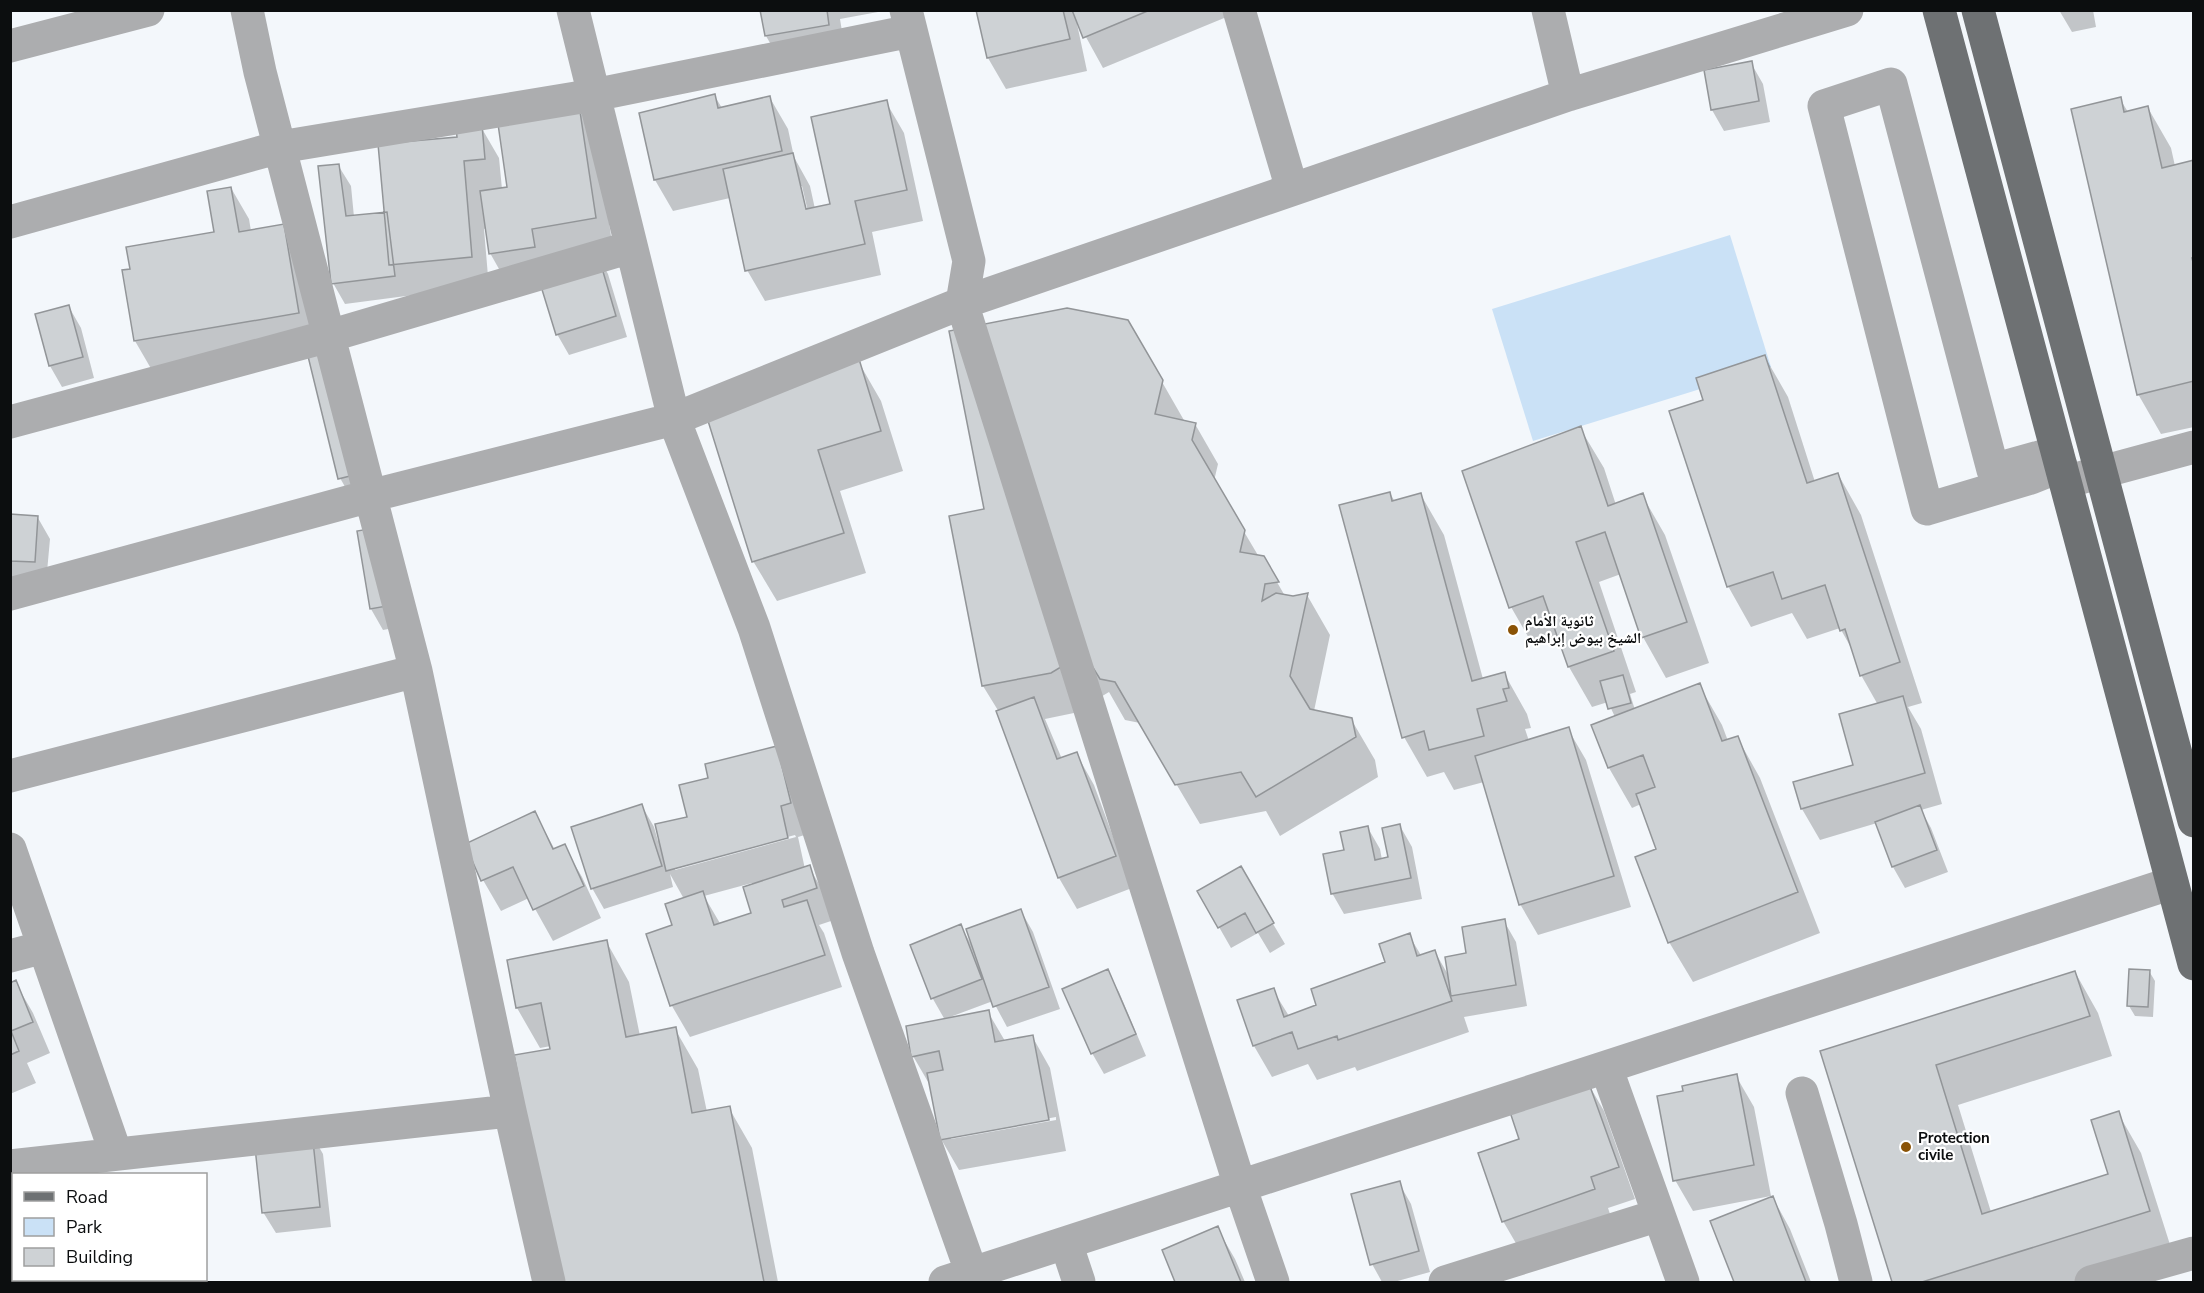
<svg xmlns="http://www.w3.org/2000/svg" width="2204" height="1293" font-family="'Nunito Sans','Noto Naskh Arabic',sans-serif">
<rect width="100%" height="100%" fill="#f3f7fb"/>
<path fill="#cae1f6" d="M1730,235l41,132 -238,74 -41,-132z"/>
<path fill="#0003" fill-rule="evenodd" d="M762,10h127l-49,9 6,37 -62,11 -18,-31z
M978,10h249l2,6 -126,52 -27,-49 11,52 -81,18 -18,-31z
M2059,10h34l3,17 -24,5z
M1751,63l12,21 7,38 -46,9 -12,-21z
M714,95l8,13 48,-10 18,31 6,28 16,29 5,23 17,-4 54,-103 18,31 19,88 -51,11 9,43 -116,26 -18,-31 -17,-72 -57,13 -18,-31zM799,186h3l7,30 -3,1z
M2120,99l8,13 20,-4 23,40 4,18 19,-4v265l-33,7 -23,-40z
M578,106l18,31 17,112 -17,3 12,22 19,63 -58,18 -12,-21 -17,-54 -32,5 -18,-32 -3,-25 -3,1 5,59 -83,8 -61,8 -12,-21 5,-118 13,21 3,31 32,-4 73,-74 22,-12 18,31 3,31 7,-1z
M231,188l18,31 2,12 32,-6 33,119 -163,28 -18,-31 -11,-69 8,-2 84,-37z
M69,307l12,21 13,50 -32,9 -12,-21 -13,-51z
M1127,321l58,101 10,2 23,40 -4,17 45,76 4,1 22,38 8,2 14,-3 23,40 -16,76 37,8 24,41 3,17 -98,59 -14,-25 -66,13 -60,-101 -15,-3 -16,-28 -35,21 -29,6 17,40 14,-6 18,32 38,103 -55,21 -18,-31 -60,-166 -16,-26 -32,-169 35,-7z
M1765,357l23,40 27,85 23,-8 23,41 61,188 -14,4 13,22 21,75 -21,6 10,18 17,44 -43,16 -12,-21 -16,-44 -57,17 -18,-31 53,-43 23,-61 -17,-30 -7,-22 -14,-25 -33,11 -15,-26 -41,14 -23,-41 -24,-185z
M858,361l23,40 22,70 -63,20 26,82 -89,28 -24,-40z
M341,365l11,134 -12,-21z
M1580,428l24,40 12,37 26,-10 23,40 44,128 -43,15 -23,-41 -22,-63 -22,8 37,110 -6,2 5,16 64,-25 23,40 6,16 9,-4 23,41 60,155 -127,49 -24,-40 -11,-92 -17,-46 -9,4 -23,-40 6,-51 -7,-15 -16,5 -23,-40 -10,-29 -25,9 -23,-40z
M1390,493l5,9 26,-7 23,40 39,144 21,-6 23,41 4,14 -6,1 4,12 39,-12 18,31 45,147 -93,28 -18,-31 -36,-122 -30,8 -10,-18 -17,5 -23,-40z
M10,516l28,2 12,21 -4,44 -36,-3z
M359,532l45,94 -21,4 -12,-21z
M776,748l32,86 -10,3 7,32 4,-2 18,31 7,22 -15,5 5,8 18,54 -152,50 -18,-31 -24,-71 26,-9 10,-27 -14,-25 3,13 -69,22 -12,-21 50,-82 12,21 4,14h3l28,-23 20,-39zM795,835l1,2 -121,33v-3zM752,883l1,31 -32,11 -17,-29z
M535,813l20,37 9,-4 18,31 19,41 -48,23 -24,-43 -28,13 -18,-31 -16,-35z
M1400,826l12,21 10,52 -78,15 -12,-21 14,-42 22,-23 12,21 2,11 8,-1z
M1240,868l45,76 -15,9 -12,-20 -27,15 -32,-56z
M1021,911l12,21 27,77 -53,18 -14,-26 -43,16 38,-5 17,29 27,-5 18,32 16,83 -107,19 -18,-31 -10,-52 -18,-31 32,-36 -12,-21 -21,-53 49,-20 10,18zM1056,1117v3l-105,19v-3z
M1504,921l12,21 11,64 -63,11 5,15 -112,39 -2,-4 -38,13 -9,-16 -36,13 -18,-31 19,-56 16,26 29,-10 69,-43 22,-28 13,22 13,-5 15,26 18,-23z
M606,941l23,41 11,54 35,-7 23,40 9,43 22,-4 23,40 26,134h-219l-8,-232v-4l-11,2 -23,-40z
M1107,971l12,21 27,64 -42,18 -12,-21z
M2149,971l6,10 -2,36 -18,-1 -6,-10z
M2075,972l23,41 14,43 -154,49 33,107 119,-38 8,-61 23,40 31,98 -100,31h-178l-72,-230z
M15,982l18,31 17,40 -23,10 9,20 -26,11v-110z
M1736,1076l18,31 17,89 -78,15 -18,-31z
M1586,1080l18,31 31,88 -27,9 4,12 -91,32 -18,-31 18,-81z
M311,1133l12,21 8,73 -55,6 -13,-21z
M1399,1183l12,21 19,68 -36,10h-12l-10,-18z
M1773,1198l17,31 21,53h-75l-24,-61z
M1217,1228l18,31 10,23h-68l-13,-31z
M58,1280h82v2h-82z"/>
<path fill="#ced2d5" stroke="#929598" stroke-width="1.5" d="M760,10h67l2,15 -64,11z
M976,10h87l7,29 -83,19z
M1072,10h78l-67,28z
M1752,61l7,40 -48,9 -7,-40z
M715,94l3,14 52,-12 12,55 -128,29 -15,-67z
M2121,97l3,15 24,-6 14,62 32,-8v98h-2l2,8v115l-57,14 -66,-286z
M887,100l20,90 -52,11 10,43 -120,27 -22,-102 70,-16 13,56 24,-5 -19,-87z
M579,105l17,113 -64,11 3,18 -46,7 -9,-63 27,-4 -10,-70z
M482,125l3,34 -21,2 8,96 -83,8 -11,-121 79,-7 -1,-9z
M339,164l7,52 41,-4 8,64 -64,8 -13,-118z
M231,187l8,45 45,-8 15,89 -165,28 -12,-71 8,-1 -4,-22 88,-15 -7,-41z
M597,251l19,65 -60,19 -20,-65z
M69,305l14,52 -34,9 -14,-52z
M1067,308l61,12 35,60 -8,34 41,9 -4,17 53,90 -5,22 24,4 15,26 -14,2 -3,17 14,-8 17,3 15,-3 -18,83 20,33 42,9 4,19 -100,60 -15,-25 -66,13 -60,-103 -15,-3 -16,-26 -33,20 -69,13 -33,-170 35,-7 -35,-178z
M330,342l32,131 -24,6 -32,-131z
M1765,355l42,128 31,-10 62,189 -40,14 -15,-47 -5,2 -15,-46 -43,14 -9,-27 -46,15 -58,-176 34,-11 -7,-22z
M859,359l22,72 -63,19 26,83 -92,29 -48,-154z
M1581,426l27,80 35,-13 44,129 -46,16 -36,-106 -29,10 38,109 -46,16 -25,-71 -34,12 -47,-137z
M1390,492l2,9 29,-8 51,188 33,-9 4,16 -6,1 4,12 -30,8 7,27 -55,14 -5,-19 -22,7 -63,-233z
M10,514l28,2 -3,46 -25,-1z
M380,527l13,78 -23,4 -13,-78z
M1623,675l8,28 -23,6 -8,-28z
M1700,683l22,58 16,-5 60,156 -130,51 -33,-86 21,-8 -20,-55 19,-7 -12,-32 -35,13 -17,-43z
M1903,696l22,77 -124,36 -8,-27 60,-17 -14,-51z
M1034,697l23,62 20,-7 39,104 -58,22 -62,-167z
M1569,727l45,149 -95,29 -44,-149z
M777,746l14,57 -10,3 7,32 -122,33 -11,-47 32,-7 -8,-32 29,-7 -3,-14z
M642,804l20,62 -71,23 -20,-62z
M1920,805l17,45 -45,17 -17,-45z
M535,811l18,38 12,-5 19,42 -51,24 -20,-43 -32,14 -16,-37z
M1400,824l11,54 -80,16 -8,-40 21,-4 -4,-18 28,-6 7,34 13,-3 -6,-29z
M810,865l7,23 -35,12 2,7 23,-7 18,55 -155,51 -24,-72 26,-9 -7,-21 38,-13 11,34 37,-12 -8,-26z
M1241,866l33,57 -18,10 -11,-20 -27,15 -21,-37z
M1021,909l28,78 -56,20 -27,-78z
M1505,919l11,66 -65,11 -6,-39 21,-4 -4,-26z
M961,924l21,55 -51,20 -21,-54z
M1410,933l7,23 18,-6 17,51 -114,39 -1,-4 -39,13 -6,-17 -39,14 -16,-46 37,-12 10,29 32,-12 -5,-16 74,-27 -6,-18z
M607,940l19,97 50,-10 16,86 38,-7 34,176h-206l-44,-227 36,-6 -9,-46 -25,5 -9,-48z
M1108,969l28,65 -45,20 -29,-65z
M2129,969l21,1 -2,37 -21,-1z
M2075,971l15,45 -154,49 46,149 126,-40 -17,-54 28,-9 31,100 -228,71h-30l-72,-231z
M16,980l17,42 -22,9 8,20 -9,4v-72z
M989,1010l6,32 38,-7 16,85 -109,20 -13,-67 16,-3 -4,-19 -28,6 -5,-31z
M1737,1074l17,91 -81,16 -16,-85 26,-5 -1,-5z
M1587,1078l32,89 -28,10 4,12 -93,33 -24,-69 41,-14 -11,-33z
M312,1132l8,75 -58,6 -8,-75z
M1400,1181l19,70 -49,14 -19,-71z
M1773,1196l33,86h-72l-24,-61z
M1218,1226l23,56h-66l-13,-32z
M56,1280h67v2h-67z"/>
<g fill="none" stroke-linecap="round" stroke-linejoin="round">
<path stroke="#acadaf" stroke-width="33" d="M247,10l13,62 156,599 94,440 39,171
M573,10l101,409 80,209 104,325 114,321
M906,10l63,251 -7,42 278,883 33,96
M1239,10l53,179
M1548,10l20,85
M10,46l138,-36
M10,222l270,-75 314,-52 317,-64
M10,422l319,-86 302,-89
M2057,452l-64,18 -102,-386 -67,22 103,403 104,-31 30,-12
M2065,482l129,-35
M10,594l360,-98 304,-77 288,-116 606,-208 279,-85
M10,776l406,-105
M10,849l106,305
M10,956l34,-9
M1606,1067l77,215
M1802,1093l39,131 15,58
M10,1166l500,-55
M1066,1243l13,39
M945,1282l1227,-399
M1445,1282l214,-67
M2091,1282l103,-29"/>
<path stroke="#6e7173" stroke-width="33" d="M1939,10l255,954
M1978,10c74,270 143,541 216,811"/>
</g>
<g fill="#8a5306" stroke="#fff" stroke-width="2">
<circle cx="1513" cy="630" r="6"/>
<circle cx="1906" cy="1147" r="6"/>
</g>
<g text-anchor="middle" dominant-baseline="central" stroke-width="4.5" stroke-linejoin="round" paint-order="stroke">
<g font-size="15" font-weight="bold" fill="#0c0e0f" stroke="#fff" text-anchor="start">
<text x="1525" y="621">ثانوية الأمام<tspan x="1525" dy="17">الشيخ بيوض إبراهيم</tspan></text>
<text x="1918" y="1138">Protection<tspan x="1918" dy="17">civile</tspan></text>
</g>
</g>
<rect width="2204" height="1293" fill="none" stroke="#0c0e0f" stroke-width="24"/>
<rect x="12" y="1173" width="195" height="108" fill="#ffffff" stroke="#9e9f9f" stroke-width="1.5"/>
<rect x="24" y="1192" width="30" height="9" fill="#6e7173" stroke="#9e9f9f" stroke-width="1.5"/>
<text x="66" y="1203" font-size="18" fill="#0c0e0f">Road</text>
<rect x="24" y="1218" width="30" height="18" fill="#cae1f6" stroke="#9e9f9f" stroke-width="1.5"/>
<text x="66" y="1233" font-size="18" fill="#0c0e0f">Park</text>
<rect x="24" y="1248" width="30" height="18" fill="#ced2d5" stroke="#9e9f9f" stroke-width="1.5"/>
<text x="66" y="1263" font-size="18" fill="#0c0e0f">Building</text>
</svg>
